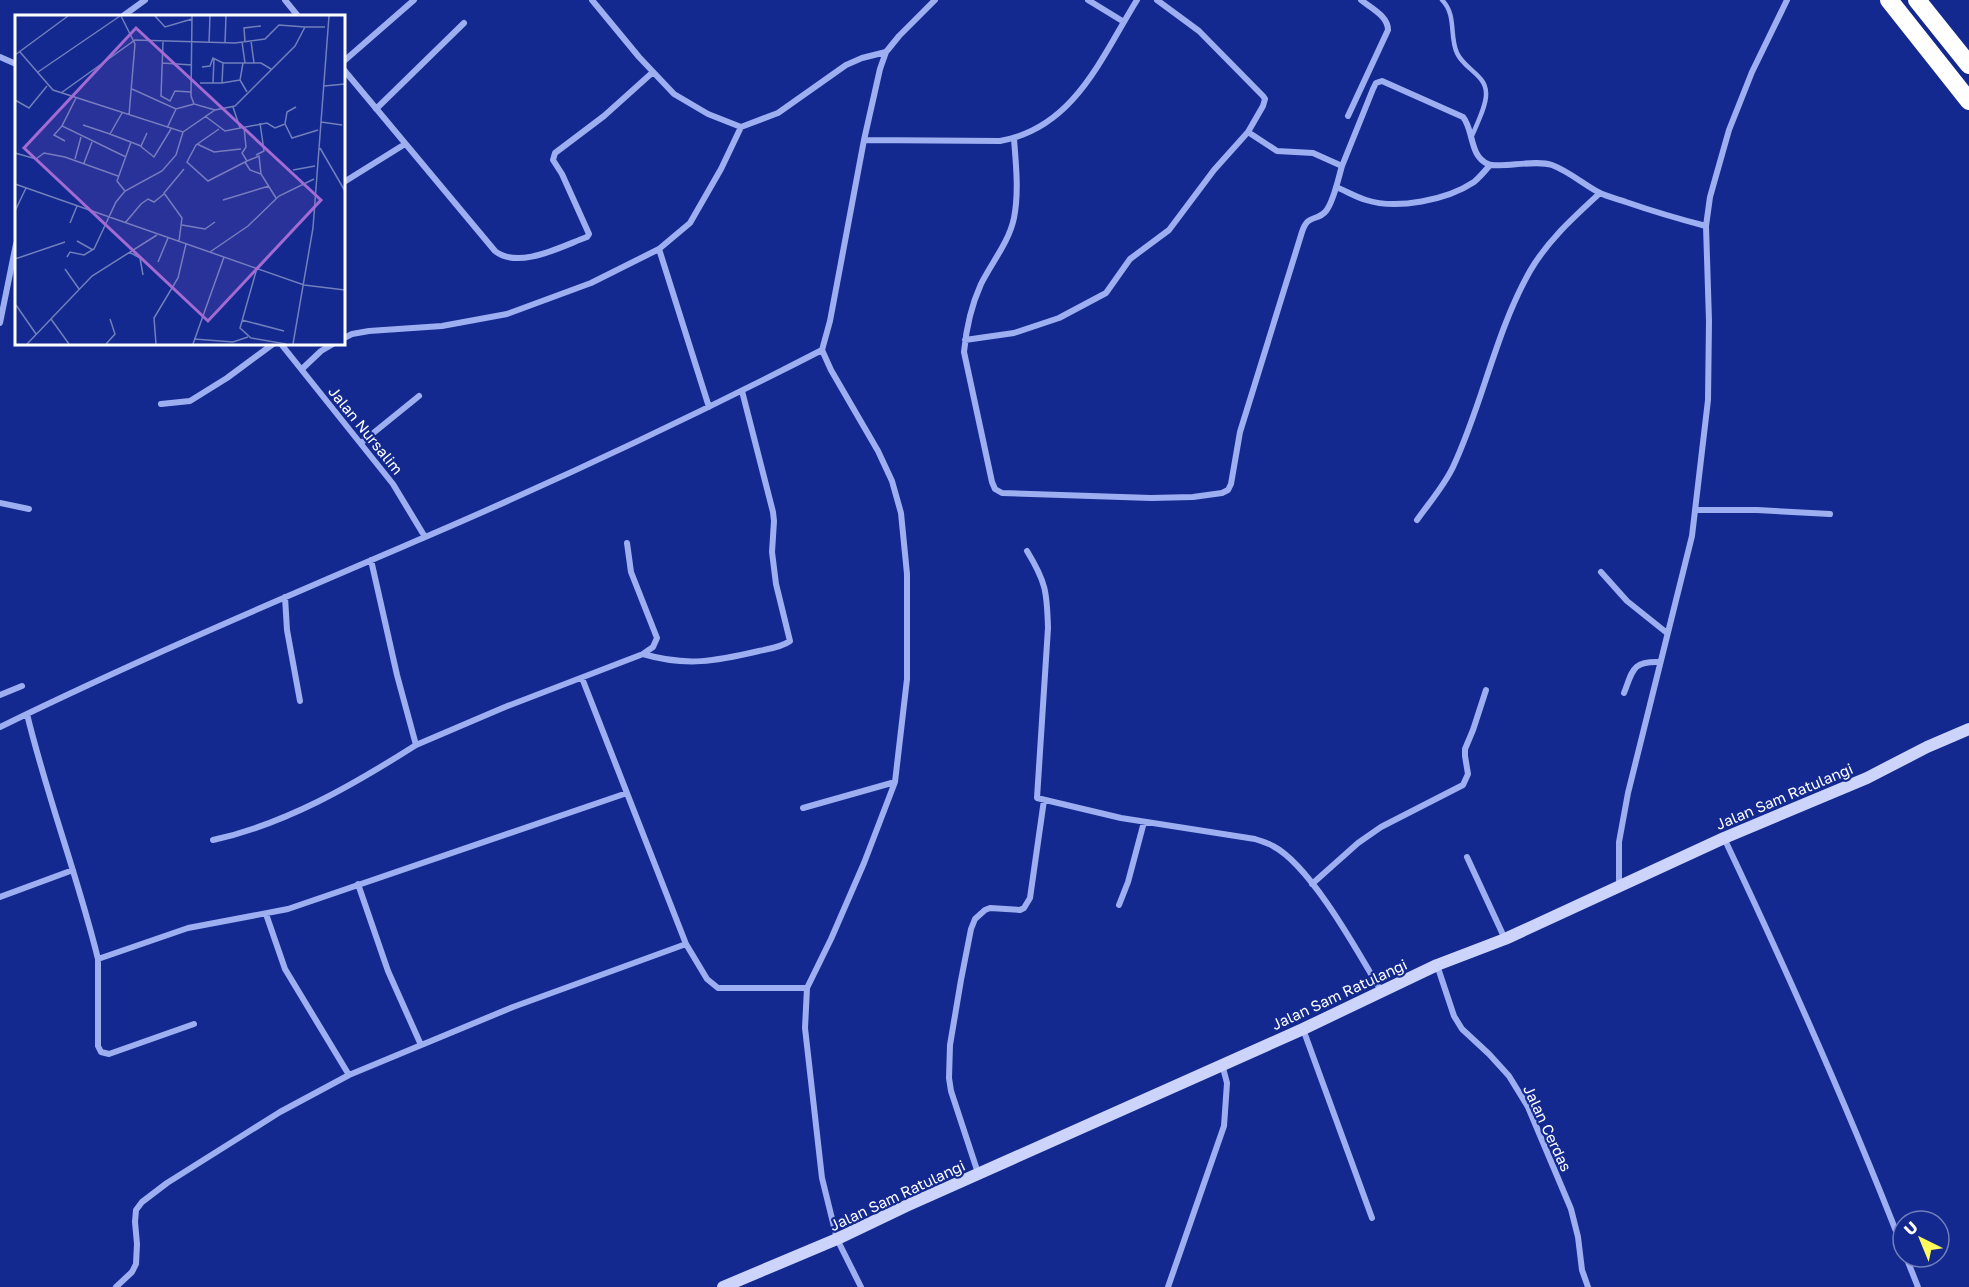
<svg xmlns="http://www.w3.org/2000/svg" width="1969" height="1287" font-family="'Golos Text',sans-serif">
<rect width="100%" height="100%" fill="#13298f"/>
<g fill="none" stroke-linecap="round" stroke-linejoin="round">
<path stroke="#9daef1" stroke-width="4.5" d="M1442,0c15,15 7,36 15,53 7,16 29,22 29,40 1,12 -10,33 -15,45"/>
<path stroke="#9daef1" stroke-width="6" d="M285,0l13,16
M592,0l47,57 35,37 34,20 33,13 37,-14 68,-48 16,-7 24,-6
M1088,0l36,22
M1157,0l42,31 64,65 2,3 -2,7 -15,26 29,19 36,2 29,13 31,-77 3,-6 6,-2 81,36c11,13 6,39 25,47 11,5 47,-5 64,1 18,7 31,19 48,28 8,4 18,6 26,9 26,9 53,17 80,24
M123,16l22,-16
M0,57l16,7
M344,61l70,-61
M344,70l151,181c24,19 67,-5 92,-14l2,-3 -27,-60 -9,-14 2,-7 49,-37 49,-44
M376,109l88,-86
M1348,116l40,-86c0,-14 -17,-22 -27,-30
M1014,139c2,25 5,54 0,79 -5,24 -22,44 -33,66 -9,20 -15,46 -17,68l28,130 3,7 7,4 149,5 42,-1 29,-4 6,-3 3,-6 9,-52 62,-200c6,-19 15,-10 24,-21 8,-10 12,-32 16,-45
M864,140l136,1c74,-13 101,-83 137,-141
M344,182l61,-38
M1336,187c10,4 20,10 30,13 31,10 81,0 108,-18 6,-5 11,-11 16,-17
M659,249l50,158
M0,323l16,-79
M344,338l8,-4 17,-3 73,-5 65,-12 84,-31 68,-34 31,-26 31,-54 20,-42
M965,340l49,-7 45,-15 47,-25 24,-34 39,-29 45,-60 34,-38
M281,344l112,140 32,53
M822,350l9,20 47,81 14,30 9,32 6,61v105l-12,103 -31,81 -33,76 -24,49 -2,40 17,150 15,61 24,48
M302,369l19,-18 12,-7
M161,404l29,-3 37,-23 46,-34
M361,443l58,-47
M0,503l29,6
M1695,510h62l73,4
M1417,520c12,-17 27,-34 36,-53 30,-64 42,-134 77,-196 18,-31 44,-54 70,-78
M1027,551c19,31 20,41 21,77l-11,170 84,20 134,21c6,2 13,4 18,7 38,20 85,106 108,145
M371,560l26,115 19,70 89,-38 138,-53 10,-7 4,-9 -26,-66 -4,-29
M1601,572l26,29 40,32
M285,597l2,33 13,71
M643,654c44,13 73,7 116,-3 10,-2 23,-4 31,-10l-14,-57 -4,-32 2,-31 -1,-9 -31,-121
M582,678l104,266 21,35 11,9h89
M1624,693c9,-23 8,-32 36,-31
M0,695l22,-9
M27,714c20,83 51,163 71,245l90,-31 100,-19 339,-116
M0,727c139,-68 281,-128 423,-189 135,-58 269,-121 399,-188l8,-29 34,-181 16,-71 6,-17 13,-16 36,-36
M803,808l92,-26
M1724,838c64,135 125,272 179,411
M213,840c73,-16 140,-55 203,-95
M1467,857l38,82
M358,884l30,87 33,74
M1312,884l46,-41 23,-16 82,-42 5,-11 -3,-18v-7l8,-19 13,-40
M1619,887v-45l9,-49 64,-257 16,-136 1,-79 -3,-95 4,-29 19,-67 23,-58 35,-72
M0,897l73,-27
M1119,905l9,-23 16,-60
M266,914l19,55 64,106
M98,959v87l3,6 8,2 85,-30
M1437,965l17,51 8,13 27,25 20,22 19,31 43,102 7,28 4,33 6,17
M1303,1029l69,189
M978,1173l-27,-82 -2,-13 1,-33 11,-65 10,-51 4,-10 10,-9 5,-2 30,2 4,-2 6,-10 14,-98
M1906,1257l12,30
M116,1287l16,-15 4,-8 1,-20 -2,-22 1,-12 6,-8 25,-19 113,-71 69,-37 164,-68 173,-63
M1168,1287l56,-161 3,-43 -5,-19"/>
<path stroke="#ccd4fc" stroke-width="12" d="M723,1287l114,-48 69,-33 397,-177 134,-64 68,-26 219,-101 143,-60 60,-31 42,-18"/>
<path stroke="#fff" stroke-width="18" d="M1889,0l80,101
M1917,0l52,65"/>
</g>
<g text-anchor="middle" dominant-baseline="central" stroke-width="4.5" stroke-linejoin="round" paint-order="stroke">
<g font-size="15" fill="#fff" stroke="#13298f">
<text transform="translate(366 430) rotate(51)">Jalan Nursalim</text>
<text transform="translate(1784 796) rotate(-23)">Jalan Sam Ratulangi</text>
<text transform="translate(1339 994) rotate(-25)">Jalan Sam Ratulangi</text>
<text transform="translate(1548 1128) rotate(65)">Jalan Cerdas</text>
<text transform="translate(897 1195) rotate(-25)">Jalan Sam Ratulangi</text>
</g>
</g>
<g transform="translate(15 15)">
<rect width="330" height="330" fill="#13298f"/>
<path fill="none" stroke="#717fbc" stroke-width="1.5" d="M106,1l14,28 -6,71M140,1l10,11 27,-8M177,1l-1,80 3,8 21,6M236,26l3,22M148,27l-2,54 9,5 5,-10 16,1M227,27l3,21M230,27l-1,-14 17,-2M194,28l1,-27M210,28l1,-27M5,37l33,38 130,42 32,-22 20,-4 60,-60 10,-19h20M0,40l53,-39M147,48l30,2M228,48l-3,17 7,12M187,52l8,-1 3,-8 10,5h38l10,6M23,57l82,-56M185,68h22l1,-21M198,68l1,-25M207,68l18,-3M309,71l21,-2M117,74l44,20 18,-5M46,78l74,-53 100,3 30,-4 14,-14 26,2M61,83l-14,28 64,31M0,85l14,8 18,-22M218,92l7,21M107,98l-12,21 31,12 6,-13M190,101l20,15 42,-8 8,5 10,-4 7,14 26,-8M306,107l21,3M270,109l2,-12 9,-5M68,110l27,9M47,111l-8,9 11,6M229,112l2,20 -4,6 5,8 12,-5 2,18 15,24M152,113l9,-19M204,114l-23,16 -9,17 21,19 39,-20M182,129l17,8 27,-3M124,130l15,12 17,-28M305,133l25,43M0,138l21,6 8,-6 21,4 53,19M241,140l8,-4 -4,-28M60,144l6,-22M230,147l5,8 11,4M69,148l8,-21M278,155l22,-4M0,169l289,101 41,5M110,176l-8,-10 14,-39M208,185l46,-14M0,196l11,-23M55,208l7,-17M110,208l16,-19 7,-5 6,3 10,-8M167,210l23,4 10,-7M62,226l16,9M164,226l3,-23 -18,-25 20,-24M114,237l11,6 3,17M195,237l38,-26 31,-30 35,-17M52,242l3,-5 14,3 10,-6 22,-47 9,-11 37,-20 14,-16 7,-23M0,244l50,-17M143,247l10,-24M242,253l-17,60 11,10 35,6M50,254l14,20M1,290l20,29M36,304l18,25M227,305l42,11M179,324l39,3 15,-5M12,329l65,-68 65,-41M91,329l9,-10 -5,-15M141,329l-2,-26 24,-40 8,-34M178,329l31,-87M278,329l20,-116 16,-212"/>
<path fill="#a36bd2" fill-opacity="0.15" stroke="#a36bd2" stroke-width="3" d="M121,13l185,172 -113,121 -184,-173z"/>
<rect width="330" height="330" fill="none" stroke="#fff" stroke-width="3"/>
</g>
<g transform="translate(1921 1239) rotate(317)"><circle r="28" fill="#13298f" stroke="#717fbc" stroke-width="1.5"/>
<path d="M0-4.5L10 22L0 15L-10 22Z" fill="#fffa5d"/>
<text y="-9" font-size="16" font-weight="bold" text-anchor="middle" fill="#ffffff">U</text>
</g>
</svg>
